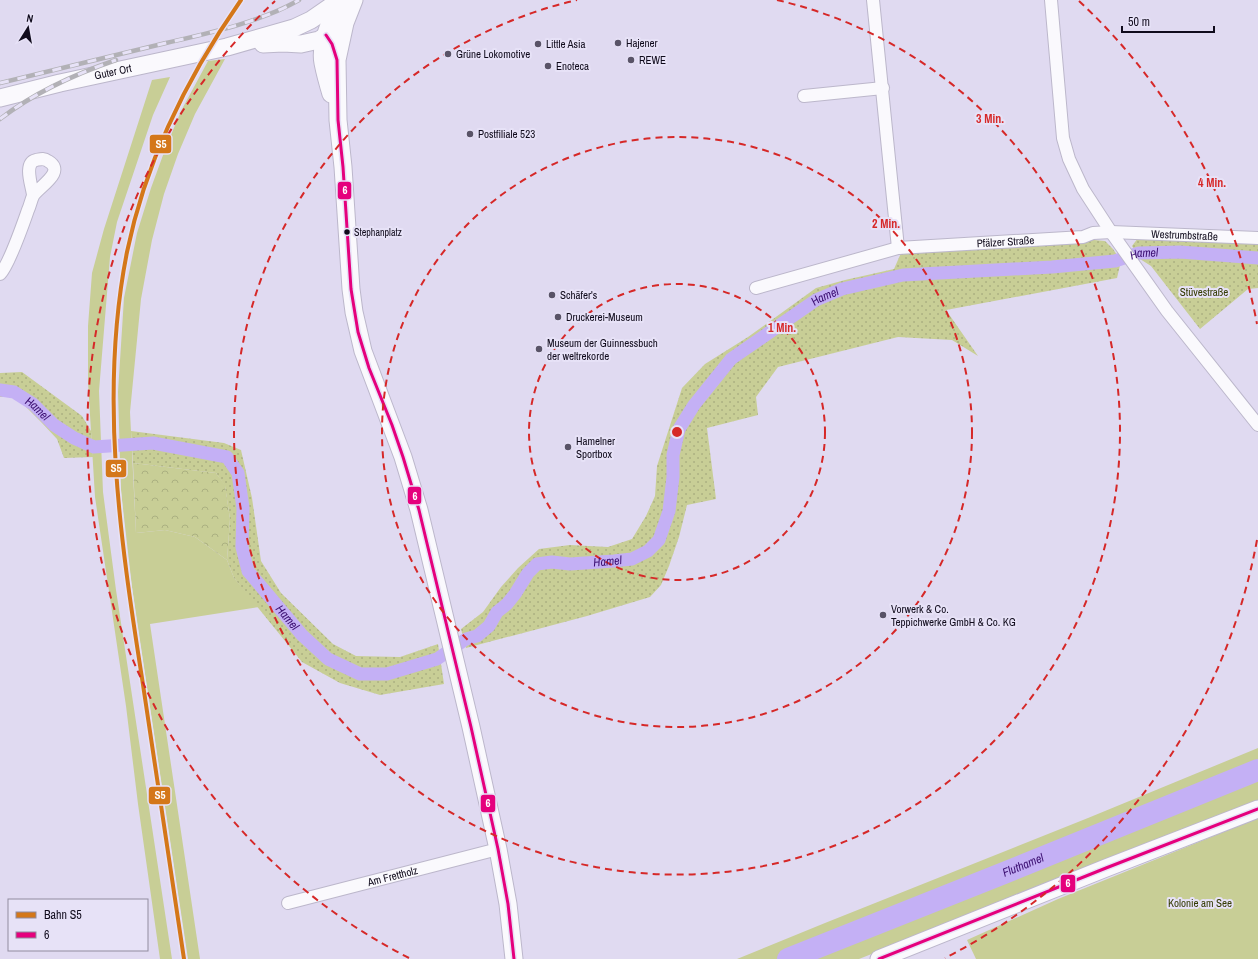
<svg xmlns="http://www.w3.org/2000/svg" width="1258" height="959" font-family="'Archivo Narrow',sans-serif">
<defs>
<pattern id="forest-crowns" width="20" height="18" patternUnits="userSpaceOnUse"><rect width="20" height="18" fill="#c8ce96"/><path d="M2 6a3 3 0 1 1 6 0M12 15a3 3 0 1 1 6 0" fill="none" stroke="#abb081"/></pattern>
<pattern id="park-dots" width="8" height="8" patternUnits="userSpaceOnUse"><rect width="8" height="8" fill="#c8ce96"/><path d="M2 2h.1M6 6h.1" fill="none" stroke="#abb081" stroke-width="1.8" stroke-linecap="round"/></pattern>
</defs>
<rect width="100%" height="100%" fill="#e0daf1"/>
<path fill="#c8ce96" d="M225,59l-30,55 -17,40 -14,40 -12,46 -11,59 -11,113 6,121 29,-3 30,7 32,23 7,18 25,29 -109,17 50,335h-12l-56,-372 -11,-96 -3,-99 6,-94 13,-65 14,-45 15,-41 15,-36 27,-50z
M170,77l-17,38 -36,107 -7,35 -11,134 4,101 13,98 56,369h-12l-22,-155 -12,-98 -31,-209 -7,-115v-56l4,-53 12,-44 48,-149z
M1258,748v52l-399,159h-122l88,-36 263,-105z
M1258,818v141h-282l-9,-19 91,-41z"/>
<path fill="url(#forest-crowns)" d="M133,463l83,10 9,12 5,34 -3,41 -32,-23 -30,-7 -29,3z"/>
<path fill="url(#park-dots)" d="M1138,238l120,5v45l-10,1 -48,40 -49,-63 -11,-7 -8,-13z
M1094,240l11,1 8,8 8,12 -4,17 -171,32 32,46 -26,-16 -54,-3 -120,30 -22,30 2,18 -51,13 9,71 -29,6 -8,32 -10,29 -8,19 -11,12 -63,19 -121,32 -5,-19 22,-17 18,-25 17,-19 21,-19 31,-4 38,2 24,-8 14,-23 9,-20 2,-30 25,-78 23,-24 43,-27 68,-49 29,-8 49,-11 7,-16 144,-12z
M22,372l60,44 9,15 2,26 -29,1 -7,-19 -15,-16 -22,-22 -9,-4h-11v-24z
M131,431l93,12 17,7 11,48 9,63 20,32 52,51 23,12 44,1 38,-13 6,40 -64,11 -40,-12 -38,-21 -68,-84 -7,-18 3,-41 -5,-33 -9,-13 -83,-10z"/>
<g fill="none" stroke-linecap="round" stroke-linejoin="round">
<path stroke="#c4b0f5" stroke-width="13" id="s1" d="M0,390l14,2 19,12 21,21 20,13 20,9 59,-4 74,14 11,16 5,35 -1,39 6,24 54,64 26,24 32,15h27l50,-15 29,-20 11,-3 12,-10 8,-14 10,-8 8,-10 13,-21 9,-9 15,-2 18,2 44,-3 18,-2 16,-8 11,-11 10,-29 4,-34v-22l6,-26 15,-24 37,-46 85,-59 26,-11 61,-14 149,-8 63,-6 24,-8 41,-1 78,6"/>
<path stroke="#c4b0f5" stroke-width="22" id="s2" d="M788,959l216,-86 254,-103"/>
<g stroke="#bcb7cb" stroke-width="14">
<g id="minor">
<path id="s3" d="M873,0l25,248 185,-11 10,-4 18,-1 147,6"/>
<path d="M1051,0l12,138 6,21 14,30 28,43 56,79 91,114"/>
<path d="M804,96l79,-8"/>
<path d="M0,274c9,-9 23,-50 28,-64 2,-4 3,-10 5,-14 5,-9 34,-24 15,-35 -4,-3 -7,-2 -12,-1 -13,3 -4,26 -3,35"/>
<path d="M756,288l142,-40"/>
<path id="s4" d="M288,903l210,-54"/>
</g>
</g>
<g stroke="#bcb7cb" stroke-width="19">
<g id="secondary">
<path d="M354,0l-9,23 -8,37 1,60 5,47 8,122 3,23 9,39 40,106 16,53 52,217 27,122 10,55 6,55"/>
<path d="M263,44l20,-1 18,1 18,-4 13,-8"/>
<path d="M331,94c-3,-10 -6,-21 -8,-31 -4,-19 9,-46 17,-63"/>
<path id="s5" d="M0,98l60,-15 167,-36 67,-19 17,-8 29,-20"/>
<path d="M879,959l227,-91 152,-59"/>
</g>
</g>
<use href="#minor" stroke="#faf9fd" stroke-width="12"/>
<use href="#secondary" stroke="#faf9fd" stroke-width="17"/>
<g stroke="#b2b1b6" stroke-width="4.5">
<path id="rail" d="M0,83c55,-13 111,-27 166,-40 43,-10 95,-21 133,-43
M0,119c34,-26 75,-45 116,-59"/>
</g>
<use href="#rail" stroke="#e7e2f7" stroke-width="3" stroke-dasharray="9" stroke-linecap="butt"/>
<g stroke="#e7e2f7" stroke-width="6">
<path id="bus-1" d="M326,35l6,9 5,16 1,60 5,47 8,122 7,43 11,36 23,57 11,32 16,53 52,217 27,122 10,55 6,55
M879,959l227,-91 152,-59"/>
</g>
<use href="#bus-1" stroke="#e5007d" stroke-width="3"/>
<g stroke="#e7e2f7" stroke-width="7">
<path id="rail-1" d="M184,959c-14,-94 -28,-187 -42,-281 -22,-140 -43,-285 -15,-426 19,-93 60,-175 114,-252"/>
</g>
<use href="#rail-1" stroke="#d47719" stroke-width="4"/>
</g>
<g fill="none" stroke="#d62828" stroke-width="2" stroke-dasharray="7 5">
<circle cx="677" cy="432" r="148"/>
<circle cx="677" cy="432" r="295"/>
<path d="M777 0A443 443 0 1 1 577 0"/>
<path d="M1257 540A590 590 0 0 1 945 958M409 958A590 590 0 0 1 275 1M1079 1A590 590 0 0 1 1257 324"/>
</g>
<g fill="#595367" stroke="#e7e2f7" stroke-width="1.5">
<circle cx="618" cy="43" r="4"/>
<circle cx="538" cy="44" r="4"/>
<circle cx="448" cy="54" r="4"/>
<circle cx="631" cy="60" r="4"/>
<circle cx="548" cy="66" r="4"/>
<circle cx="470" cy="134" r="4"/>
<circle cx="552" cy="295" r="4"/>
<circle cx="558" cy="317" r="4"/>
<circle cx="539" cy="349" r="4"/>
<circle cx="568" cy="447" r="4"/>
<circle cx="883" cy="615" r="4"/>
</g>
<circle fill="#100b1c" stroke="#e7e2f7" stroke-width="1.5" cx="347" cy="232" r="3.5"/>
<g text-anchor="middle" dominant-baseline="central" stroke-width="4" stroke-linejoin="round" paint-order="stroke">
<g font-size="10" fill="#100b1c" stroke="#e7e2f7" text-anchor="start">
<text x="354" y="232">Stephanplatz</text>
</g>
<g font-size="11" fill="#100b1c" stroke="#e7e2f7" text-anchor="start">
<text x="626" y="43">Hajener</text>
<text x="546" y="44">Little Asia</text>
<text x="456" y="54">Grüne Lokomotive</text>
<text x="639" y="60">REWE</text>
<text x="556" y="66">Enoteca</text>
<text x="478" y="134">Postfiliale 523</text>
<text x="560" y="295">Schäfer's</text>
<text x="566" y="317">Druckerei-Museum</text>
<text x="547" y="343">Museum der Guinnessbuch<tspan x="547" dy="13">der weltrekorde</tspan></text>
<text x="576" y="441">Hamelner<tspan x="576" dy="13">Sportbox</tspan></text>
<text x="891" y="609">Vorwerk &amp; Co.<tspan x="891" dy="13">Teppichwerke GmbH &amp; Co. KG</tspan></text>
</g>
<g font-size="11" fill="#100b1c" stroke="#e7e2f7">
<text stroke="none"><textPath href="#s5" startOffset="116">Guter Ort</textPath></text>
<text stroke="none"><textPath href="#s3" startOffset="537">Westrumbstraße</textPath></text>
<text stroke="none"><textPath href="#s3" startOffset="357">Pfälzer Straße</textPath></text>
<text stroke="none"><textPath href="#s4" startOffset="108">Am Frettholz</textPath></text>
</g>
<g font-size="11" fill="#343b02" stroke="#e7e2f7">
<text x="1204" y="292">Stüvestraße</text>
<text x="1200" y="903">Kolonie am See</text>
</g>
<g font-size="12" font-style="italic" fill="#3b0e71" stroke="#e7e2f7">
<text stroke="none"><textPath href="#s1" startOffset="1507">Hamel</textPath></text>
<text stroke="none"><textPath href="#s1" startOffset="1183">Hamel</textPath></text>
<text stroke="none"><textPath href="#s1" startOffset="43">Hamel</textPath></text>
<text stroke="none"><textPath href="#s1" startOffset="811">Hamel</textPath></text>
<text stroke="none"><textPath href="#s1" startOffset="426">Hamel</textPath></text>
<text stroke="none"><textPath href="#s2" startOffset="253">Fluthamel</textPath></text>
</g>
</g>
<circle cx="677" cy="432" r="6" fill="#d62828" stroke="#e7e2f7" stroke-width="2"/>
<g font-size="12" text-anchor="middle" font-weight="bold" fill="#d62828" stroke="#e7e2f7" stroke-width="4" stroke-linejoin="round" paint-order="stroke">
<text x="990" y="123">3 Min.</text>
<text x="1212" y="187">4 Min.</text>
<text x="886" y="228">2 Min.</text>
<text x="782" y="332">1 Min.</text>
</g>
<g stroke="#e7e2f7" stroke-width="1.5">
<rect x="149" y="134" width="23" height="20" rx="4" fill="#d47719"/>
<rect x="337" y="181" width="15" height="19" rx="4" fill="#e5007d"/>
<rect x="105" y="459" width="22" height="19" rx="4" fill="#d47719"/>
<rect x="407" y="486" width="15" height="19" rx="4" fill="#e5007d"/>
<rect x="148" y="786" width="23" height="19" rx="4" fill="#d47719"/>
<rect x="480" y="794" width="16" height="19" rx="4" fill="#e5007d"/>
<rect x="1060" y="874" width="16" height="19" rx="4" fill="#e5007d"/>
</g>
<g font-size="11" text-anchor="middle" font-weight="bold" fill="#fff">
<text x="161" y="148">S5</text>
<text x="345" y="194">6</text>
<text x="116" y="472">S5</text>
<text x="415" y="500">6</text>
<text x="160" y="799">S5</text>
<text x="488" y="807">6</text>
<text x="1068" y="887">6</text>
</g>
<rect x="8" y="899" width="140" height="52" fill="#e7e2f7" stroke="#918c9f"/>
<rect x="16" y="912" width="20" height="6" fill="#d47719" stroke="#918c9f"/>
<text x="44" y="919" font-size="12" fill="#100b1c">Bahn S5</text>
<rect x="16" y="932" width="20" height="6" fill="#e5007d" stroke="#918c9f"/>
<text x="44" y="939" font-size="12" fill="#100b1c">6</text>
<g transform="translate(28 28) rotate(11)" stroke="#e7e2f7" stroke-width="3" paint-order="stroke">
<path d="M0-3L7 15L0 10L-7 15Z" fill="#100b1c"/>
<text y="-6" font-size="11" font-weight="bold" text-anchor="middle" fill="#100b1c">N</text>
</g>
<path d="M1122 26v6h92v-6" fill="none" stroke="#100b1c" stroke-width="2"/>
<text x="1128" y="26" font-size="12" fill="#100b1c" stroke="#e7e2f7" stroke-width="3" paint-order="stroke">50 m</text>
</svg>
